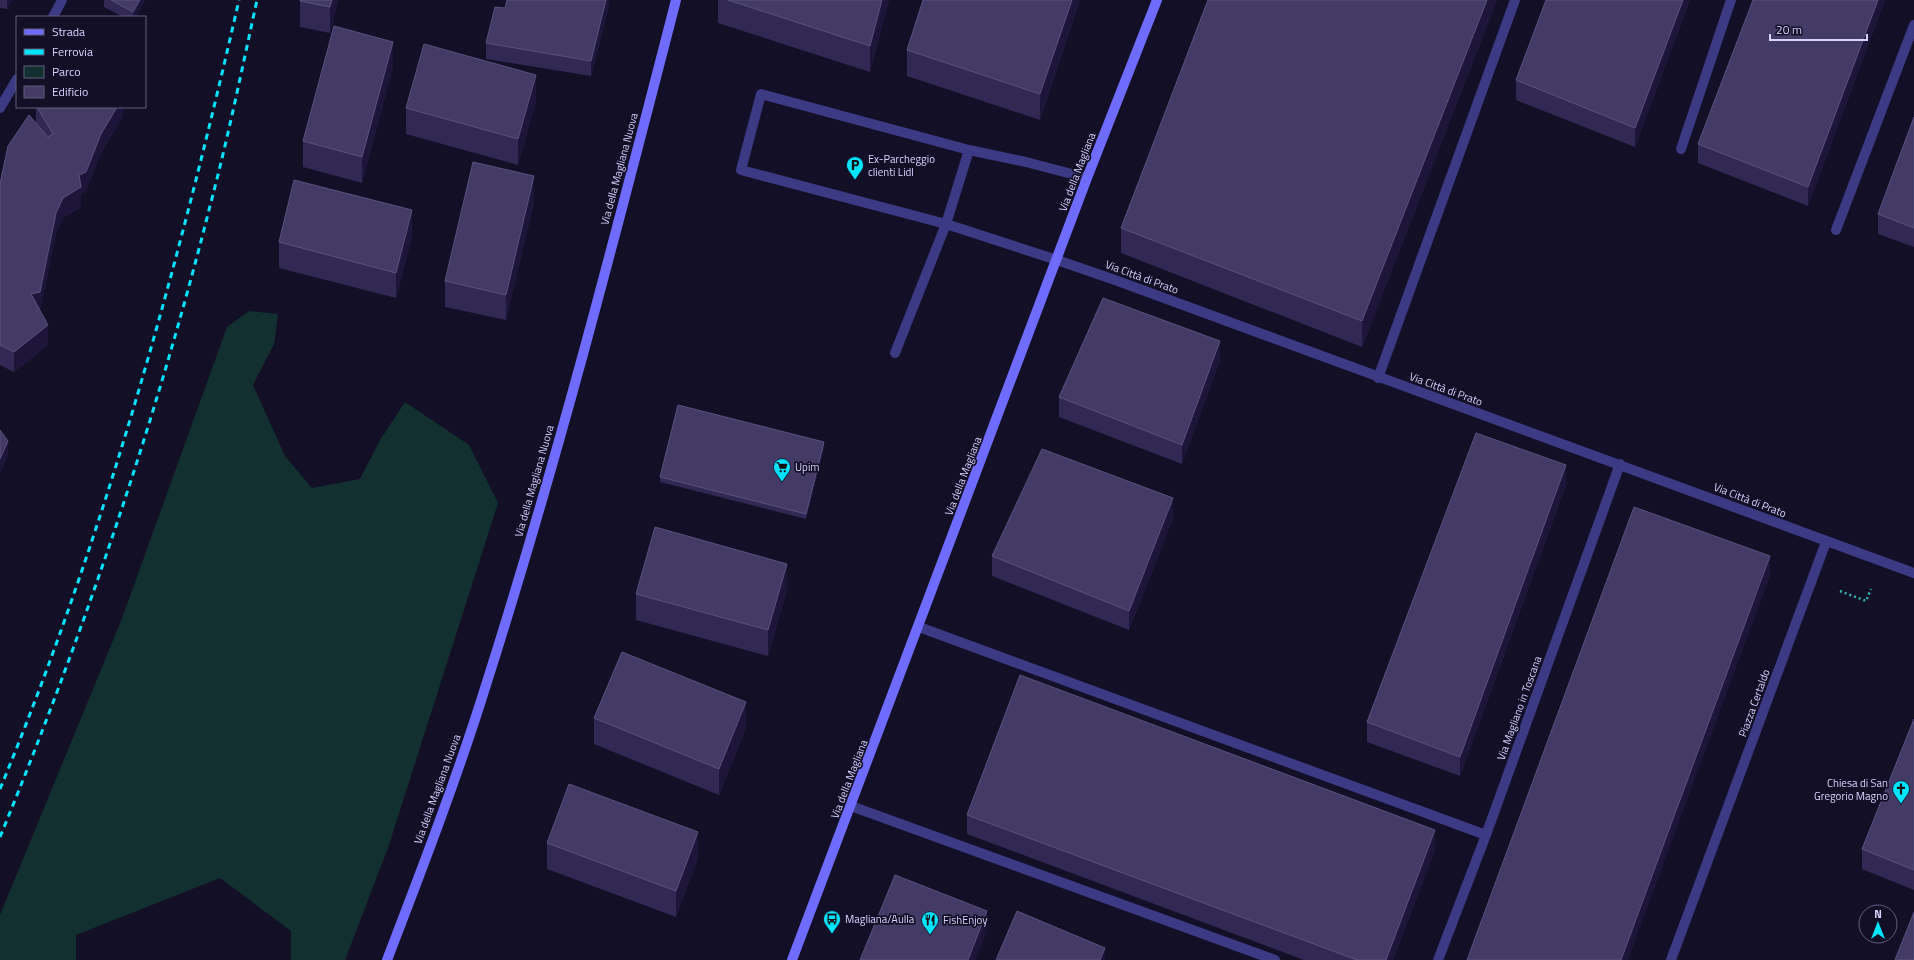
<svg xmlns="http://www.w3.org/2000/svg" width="1914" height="960" font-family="'Titillium Web',sans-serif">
<rect width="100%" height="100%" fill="#130f26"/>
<path fill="#12302f" d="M249,311l29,3 -4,30 -21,41 32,71 27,32 48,-9 20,-39 25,-38 64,43 29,58 -110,345 -43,112h-54v-29l-71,-53 -144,57v25h-76v-45l121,-294 106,-294z"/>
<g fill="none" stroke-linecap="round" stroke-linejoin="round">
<path stroke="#2fb8b0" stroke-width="2.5" stroke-dasharray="2 3" stroke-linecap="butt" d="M1840,591l26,10 5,-12"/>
<path stroke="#3d3a85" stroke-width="10" d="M1057,260l-111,-36 -205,-54 20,-76 208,56 57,12 61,16
M895,353l51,-129 23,-74"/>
<path stroke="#3d3a85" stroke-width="10" d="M53,17l9,-17
M0,108l17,-29
M1681,149l50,-149
M1836,230l78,-205
M1057,260l58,20 799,293
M1378,378l137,-378
M919,627l567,208
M851,806l424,154
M1438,960l48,-125 134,-371
M1671,960l155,-418"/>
<path stroke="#6f6bff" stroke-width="10" d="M387,960c35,-91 70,-182 99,-275 72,-226 131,-456 190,-685
M792,960l295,-782 70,-178"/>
<path stroke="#00e5ff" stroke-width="3" stroke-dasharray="6 5" stroke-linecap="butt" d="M0,789c105,-254 178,-521 239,-789
M0,837c84,-205 156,-416 210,-631 18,-68 32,-137 47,-206"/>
</g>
<path fill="#312854" d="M0,0h12l-5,9 -7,-1z
M104,0h41l-9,17h-13l-19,-10z
M300,0h38l-8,33 -30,-6z
M609,0v6l-18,70 -105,-17v-16z
M718,0h171l-19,72 -152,-49z
M923,0h157l-40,120 -133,-44v-26z
M1208,0h289l-135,347 -241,-94v-25z
M1690,0l-55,147 -119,-47v-20z
M1753,0h132l-77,206 -110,-43v-19z
M393,67l-31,116 -59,-16v-26z
M536,101l-18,64 -112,-31v-26z
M36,107h87v9l-22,37 -15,38 -5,3v13l-18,11 -7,15 -16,78 8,34 -34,27 -14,-7v-181l36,-61z
M1914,117v130l-36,-13v-20z
M534,202l-28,118 -61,-13v-26z
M412,236l-16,62 -117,-30v-26z
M1220,360l-38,104 -123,-47v-20z
M824,448l-18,71 -146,-37v-5z
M1566,485l-106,291 -93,-34v-20z
M1173,518l-44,112 -137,-54v-20z
M787,590l-19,66 -132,-36v-26z
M594,718l152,10 -27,67 -125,-51z
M1914,719v171l-52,-21v-20z
M967,815l468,35 -42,110h-89l-337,-126z
M547,843l151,15 -22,59 -129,-48z"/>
<path fill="#1d163a" d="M7,0h5l-5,9z
M140,0h5l-9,17h-3v-5z
M332,0h6l-8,33v-26z
M606,0h3v6l-18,70v-15z
M882,0h7l-19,72v-26z
M1072,0h8l-40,120v-26z
M1487,0h10l-135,347v-26z
M1683,0h7l-55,147v-19z
M1878,0h7l-77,206v-19z
M393,42v25l-31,116v-26z
M536,75v26l-18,64v-26z
M117,107h6v9l-22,37 -15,38 -5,3v13l-18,11 -7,15 -16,79 -9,-18 25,-81 7,-15 16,-23 22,-41z
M534,176v26l-28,118v-25z
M412,210v26l-16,62v-25z
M48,325v20l-34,27v-20z
M1220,341v19l-38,104v-19z
M8,441v16l-8,17v-15z
M824,442v6l-18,71v-5z
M1566,465v20l-106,291v-19z
M1173,498v20l-44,112v-19z
M1770,556v20l-142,384h-7z
M787,564v26l-19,66v-26z
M746,702v26l-27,67v-26z
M1435,830v20l-42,110h-7z
M698,832v26l-22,59v-26z
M987,911v20l-11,29h-8z
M1105,948v12h-5z"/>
<path fill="#433a66" stroke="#5a527e" d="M111,0h29l-7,12z
M300,0h32l-2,7 -30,-6z
M507,0h99l-15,61 -105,-18 9,-36 10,1z
M728,0h154l-12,46z
M923,0h149l-32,94 -133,-44z
M1208,0h279l-125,321 -241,-93z
M1546,0h137l-48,128 -119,-48z
M1753,0h125l-70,187 -110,-43z
M334,26l59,16 -31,115 -59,-16z
M424,44l112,31 -18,64 -112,-31z
M37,107h80l-16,27 -15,38 -7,3 2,12 -18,11 -7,15 -16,79 -9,2 17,31 -34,27 -14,-7v-161l8,-38 21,-31 19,22 5,-3z
M1914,117v111l-36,-14z
M473,162l61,14 -28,119 -61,-14z
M294,180l118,30 -16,63 -117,-31z
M1103,298l117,43 -38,104 -123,-48z
M678,405l146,37 -18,72 -146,-37z
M0,430l8,11 -8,18z
M1476,433l90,32 -106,292 -93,-35z
M1042,449l131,49 -44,113 -137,-55z
M1634,507l136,49 -149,404h-154z
M655,527l132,37 -19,66 -132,-36z
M622,652l124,50 -27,67 -125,-51z
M1020,675l415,155 -49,130h-29l-390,-145z
M1914,719v151l-52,-21z
M569,784l129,48 -22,59 -129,-48z
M895,875l92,36 -19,49h-108z
M1017,911l88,37 -5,12h-104z
M1914,912v48h-19z"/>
<defs>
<g id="parking-pin" transform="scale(0.9)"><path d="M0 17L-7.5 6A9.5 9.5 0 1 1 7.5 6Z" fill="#00e5ff" stroke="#130f26"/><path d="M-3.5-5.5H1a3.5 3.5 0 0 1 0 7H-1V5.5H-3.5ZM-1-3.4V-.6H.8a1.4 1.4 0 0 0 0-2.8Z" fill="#111"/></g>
<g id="supermarket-pin" transform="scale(0.9)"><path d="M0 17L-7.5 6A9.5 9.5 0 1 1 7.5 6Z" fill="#00e5ff" stroke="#130f26"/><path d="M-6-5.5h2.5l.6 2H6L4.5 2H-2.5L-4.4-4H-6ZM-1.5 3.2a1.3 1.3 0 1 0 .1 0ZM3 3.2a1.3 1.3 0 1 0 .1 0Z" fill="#111"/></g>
<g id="church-pin" transform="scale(0.9)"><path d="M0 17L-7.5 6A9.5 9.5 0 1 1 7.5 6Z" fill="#00e5ff" stroke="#130f26"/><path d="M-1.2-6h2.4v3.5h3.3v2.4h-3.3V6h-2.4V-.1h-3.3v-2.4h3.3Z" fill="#111"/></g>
<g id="bus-pin" transform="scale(0.9)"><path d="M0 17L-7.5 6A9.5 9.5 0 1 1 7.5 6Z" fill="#00e5ff" stroke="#130f26"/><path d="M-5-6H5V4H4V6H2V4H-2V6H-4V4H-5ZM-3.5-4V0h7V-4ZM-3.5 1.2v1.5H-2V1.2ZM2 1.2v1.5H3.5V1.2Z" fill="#111"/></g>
<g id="restaurant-pin" transform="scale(0.9)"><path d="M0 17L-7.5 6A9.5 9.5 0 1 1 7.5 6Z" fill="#00e5ff" stroke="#130f26"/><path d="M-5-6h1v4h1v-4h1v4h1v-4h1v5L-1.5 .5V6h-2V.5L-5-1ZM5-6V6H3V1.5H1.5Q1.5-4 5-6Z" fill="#111"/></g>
</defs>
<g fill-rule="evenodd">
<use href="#parking-pin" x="855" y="165"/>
<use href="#supermarket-pin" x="782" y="467"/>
<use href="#church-pin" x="1901" y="789"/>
<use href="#bus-pin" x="832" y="919"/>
<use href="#restaurant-pin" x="930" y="920"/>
</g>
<g text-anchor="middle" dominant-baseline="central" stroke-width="3.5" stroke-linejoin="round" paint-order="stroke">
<g font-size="11" fill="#d9d4ff" stroke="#130f26" text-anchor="start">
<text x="868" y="159">Ex-Parcheggio<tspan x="868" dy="13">clienti Lidl</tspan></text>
<text x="795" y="467">Upim</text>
<text x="1888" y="783" text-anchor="end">Chiesa di San<tspan x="1888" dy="13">Gregorio Magno</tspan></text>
<text x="845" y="919">Magliana/Aulla</text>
<text x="943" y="920">FishEnjoy</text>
</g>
<g font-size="11" fill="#d9d4ff" stroke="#130f26">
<text transform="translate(619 169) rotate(-75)">Via della Magliana Nuova</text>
<text transform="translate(1077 172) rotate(-69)">Via della Magliana</text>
<text transform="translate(1142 277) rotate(20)">Via Città di Prato</text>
<text transform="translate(1446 389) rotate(20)">Via Città di Prato</text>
<text transform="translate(963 476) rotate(-69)">Via della Magliana</text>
<text transform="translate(534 481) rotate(-74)">Via della Magliana Nuova</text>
<text transform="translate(1750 500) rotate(21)">Via Città di Prato</text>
<text transform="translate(1754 703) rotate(-70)">Piazza Certaldo</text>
<text transform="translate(1519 708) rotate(-70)">Via Magliano in Toscana</text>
<text transform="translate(849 779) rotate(-69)">Via della Magliana</text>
<text transform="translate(437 789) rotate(-70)">Via della Magliana Nuova</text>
</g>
</g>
<rect x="16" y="16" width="130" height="92" fill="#130f26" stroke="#625e7d"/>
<rect x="24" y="29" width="20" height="6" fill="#6f6bff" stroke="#625e7d"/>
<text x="52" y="36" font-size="12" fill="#d9d4ff">Strada</text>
<rect x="24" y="49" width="20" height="6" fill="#00e5ff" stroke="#625e7d"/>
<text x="52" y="56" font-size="12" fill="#d9d4ff">Ferrovia</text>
<rect x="24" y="66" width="20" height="12" fill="#12302f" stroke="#625e7d"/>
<text x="52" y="76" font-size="12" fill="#d9d4ff">Parco</text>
<rect x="24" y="86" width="20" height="12" fill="#433a66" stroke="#625e7d"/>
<text x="52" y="96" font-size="12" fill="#d9d4ff">Edificio</text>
<g transform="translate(1878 924)"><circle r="19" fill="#130f26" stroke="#625e7d"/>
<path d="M0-3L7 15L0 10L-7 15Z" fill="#00e5ff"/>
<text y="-6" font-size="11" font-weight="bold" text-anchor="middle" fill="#d9d4ff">N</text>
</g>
<path d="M1770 34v6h97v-6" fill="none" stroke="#d9d4ff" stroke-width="2"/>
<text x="1776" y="34" font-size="12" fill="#d9d4ff" stroke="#130f26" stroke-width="3" paint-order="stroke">20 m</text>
</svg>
